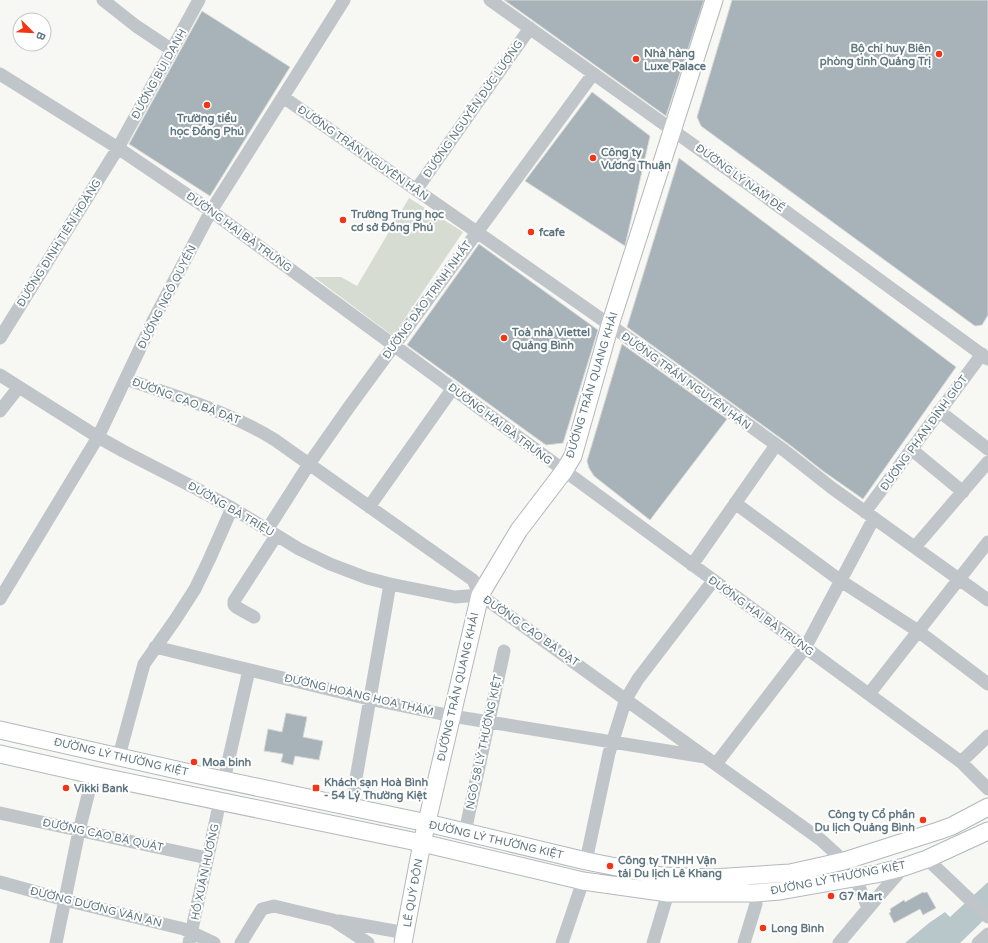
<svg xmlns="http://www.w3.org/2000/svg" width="988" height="943" font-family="'Varela Round',sans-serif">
<rect width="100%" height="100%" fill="#f7f7f3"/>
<path fill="#d7dcd2" d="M409,198l54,34 -70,104 -79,-59h27l16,9z"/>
<path fill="#b7c7ca" d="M988,882v34l-28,27h-55l24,-20 16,-11 5,5z"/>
<path fill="#a7b3b8" stroke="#d8d8d6" d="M504,0h200l-38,116 -131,-94z
M732,0h256v315l-6,10 -7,1 -274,-200 -4,-9z
M202,11l88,56 -80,129 -81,-52z
M592,92l58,44 -25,110 -100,-65z
M679,158l277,209 -93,132 -40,-28 -33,-26 -163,-118z
M479,244l119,86 -35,113 -17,2 -139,-100z
M622,344l105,75 -77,101 -56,-44 -5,-8 -2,-7z
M286,713l21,4 -4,20 20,4 -4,19 -24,-4 -2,9 -12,-3 2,-8 -19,-3 4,-22 14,3z
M923,892l1,1 3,-1 9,16 -13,7 -3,-6 -26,14 -5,-10 2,-1 -1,-3 14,-9 1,2z"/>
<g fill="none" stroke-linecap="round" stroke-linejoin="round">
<g stroke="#b2b9bc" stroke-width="19">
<path id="major" d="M0,730l190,43 237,50 159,38 76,15 50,2 78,-5 54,-12 94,-30 14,-5 36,-19
M0,754l93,21 329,68 161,38 85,12h86l26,-2 96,-17 28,-7 23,-8 61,-28
M403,943l19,-100 58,-248 39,-65 45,-59 9,-15 37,-131 104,-325"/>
</g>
<path stroke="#bfc5c8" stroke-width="13" d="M103,0l33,26 36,24
M490,0l265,189 233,170
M0,74l118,74 93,63 750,551 27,27
M283,97l327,228 175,126 47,37 156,112
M416,190l114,-162
M0,338l118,-190 81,-148
M0,375l98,62 25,14 74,38 35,19 67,41 31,15 37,14 23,6 65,13 25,-2
M126,379c50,18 103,32 149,61l198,140 7,15 341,245 23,21
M0,411l18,-23
M939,411l49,38
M911,449l52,43
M735,503l106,78 77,50 70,53
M369,507l84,-119
M865,512l117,-158
M267,530l42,-66 40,-57 244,-333
M915,547l73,-85
M692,565l84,-120
M0,599l98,-162 55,-116 58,-110 133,-211
M254,617l-18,-10 -2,-2v-4l42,-65
M155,647l214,52 83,17 253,41
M869,694l119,-152
M119,756l25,-92 31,-44 20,-31 14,-29 23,-52
M961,762l27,-26
M716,764l89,-116 69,-130
M224,780l25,-110
M351,807l39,-223
M0,813l207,45
M465,832l39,-181
M927,859l61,58
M586,861l23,-108 17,-54 12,-20 75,-98
M855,877l13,31
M0,882l65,18 119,29 30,14
M339,921l67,12
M56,943l23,-112 14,-56
M189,943l31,-142
M241,943l21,-34 12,-3 59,14 35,23
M562,943l21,-62
M653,943l15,-50
M744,943l12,-39 -2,-11
M839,943l43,-51 22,-25
M978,943l10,-9"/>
<use href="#major" stroke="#fff" stroke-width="17"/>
</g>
<g fill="#f53415" stroke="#fff" stroke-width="1.5">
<circle cx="939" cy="54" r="4"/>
<circle cx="636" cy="59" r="4"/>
<circle cx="207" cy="105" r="4"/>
<circle cx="593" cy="158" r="4"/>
<circle cx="343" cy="220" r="4"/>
<circle cx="531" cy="232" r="4"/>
<circle cx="504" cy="338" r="4"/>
<circle cx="194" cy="762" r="4"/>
<circle cx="66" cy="788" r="4"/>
<rect x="312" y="784" width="8" height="8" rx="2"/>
<circle cx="923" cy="820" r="4"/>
<circle cx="610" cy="866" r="4"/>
<circle cx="831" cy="896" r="4"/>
<circle cx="763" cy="928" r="4"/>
</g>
<g text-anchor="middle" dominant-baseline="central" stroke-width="4" stroke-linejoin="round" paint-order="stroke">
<g font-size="11" font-weight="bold" fill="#5f7681" stroke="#fff" text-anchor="start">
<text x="931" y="48" text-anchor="end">Bộ chỉ huy Biên<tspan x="931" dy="13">phòng tỉnh Quảng Trị</tspan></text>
<text x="644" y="53">Nhà hàng<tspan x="644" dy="13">Luxe Palace</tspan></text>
<text x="207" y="118" text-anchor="middle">Trường tiểu<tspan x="207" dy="13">học Đồng Phú</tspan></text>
<text x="601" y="152">Công ty<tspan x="601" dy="13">Vương Thuận</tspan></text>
<text x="351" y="214">Trường Trung học<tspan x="351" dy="13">cơ sở Đồng Phú</tspan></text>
<text x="539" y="232">fcafe</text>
<text x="512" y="332">Toà nhà Viettel<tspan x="512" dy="13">Quảng Bình</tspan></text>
<text x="202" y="762">Moa binh</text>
<text x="324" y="782">Khách sạn Hoà Bình<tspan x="324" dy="13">- 54 Lý Thường Kiệt</tspan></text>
<text x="74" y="788">Vikki Bank</text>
<text x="915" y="814" text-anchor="end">Công ty Cổ phần<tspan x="915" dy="13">Du lịch Quảng Bình</tspan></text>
<text x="618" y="860">Công ty TNHH Vận<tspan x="618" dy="13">tải Du lịch Lê Khang</tspan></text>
<text x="839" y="896">G7 Mart</text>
<text x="771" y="928">Long Bình</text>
</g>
<g font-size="11" fill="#5f7681" stroke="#fff">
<text transform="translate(159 74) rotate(-61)">ĐƯỜNG BÙI DANH</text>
<text transform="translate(473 109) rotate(-55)">ĐƯỜNG NGUYỄN ĐỨC LƯỢNG</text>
<text transform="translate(363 153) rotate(35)">ĐƯỜNG TRẦN NGUYÊN HÃN</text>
<text transform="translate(740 178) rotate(36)">ĐƯỜNG LÝ NAM ĐẾ</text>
<text transform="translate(239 232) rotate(36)">ĐƯỜNG HAI BÀ TRƯNG</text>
<text transform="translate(59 243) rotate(-58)">ĐƯỜNG ĐINH TIÊN HOÀNG</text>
<text transform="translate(167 297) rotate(-63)">ĐƯỜNG NGÔ QUYỀN</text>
<text transform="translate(427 300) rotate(-54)">ĐƯỜNG ĐÀO TRINH NHẤT</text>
<text transform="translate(686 381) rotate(36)">ĐƯỜNG TRẦN NGUYÊN HÃN</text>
<text transform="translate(592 385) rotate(-73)">ĐƯỜNG TRẦN QUANG KHẢI</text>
<text transform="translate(186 401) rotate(20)">ĐƯỜNG CAO BÁ ĐẠT</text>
<text transform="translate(500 424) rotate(37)">ĐƯỜNG HAI BÀ TRƯNG</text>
<text transform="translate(924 433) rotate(-54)">ĐƯỜNG PHAN ĐÌNH GIÓT</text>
<text transform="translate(231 509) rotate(30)">ĐƯỜNG BÀ TRIỆU</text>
<text transform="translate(761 616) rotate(36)">ĐƯỜNG HAI BÀ TRƯNG</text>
<text transform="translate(531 631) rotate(35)">ĐƯỜNG CAO BÁ ĐẠT</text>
<text transform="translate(458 687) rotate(-77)">ĐƯỜNG TRẦN QUANG KHẢI</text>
<text transform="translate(359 695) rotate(13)">ĐƯỜNG HOÀNG HOA THÁM</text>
<text transform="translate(484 742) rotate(-78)">NGÕ 58 LÝ THƯỜNG KIỆT</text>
<text transform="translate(121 757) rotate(13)">ĐƯỜNG LÝ THƯỜNG KIỆT</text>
<text transform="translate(103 835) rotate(12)">ĐƯỜNG CAO BÁ QUÁT</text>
<text transform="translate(496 840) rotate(13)">ĐƯỜNG LÝ THƯỜNG KIỆT</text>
<text transform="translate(205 872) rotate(-78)">HỒ XUÂN HƯƠNG</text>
<text transform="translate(838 878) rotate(-11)">ĐƯỜNG LÝ THƯỜNG KIỆT</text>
<text transform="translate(413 893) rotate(-80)">LÊ QUÝ ĐÔN</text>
<text transform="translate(96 907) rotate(14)">ĐƯỜNG DƯƠNG VĂN AN</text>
</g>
</g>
<g transform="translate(32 32) rotate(114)"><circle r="19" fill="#ffffff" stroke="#bfc8cd"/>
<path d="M0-3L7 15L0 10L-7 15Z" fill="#f53415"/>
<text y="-6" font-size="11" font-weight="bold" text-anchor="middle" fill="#5f7681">B</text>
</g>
</svg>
